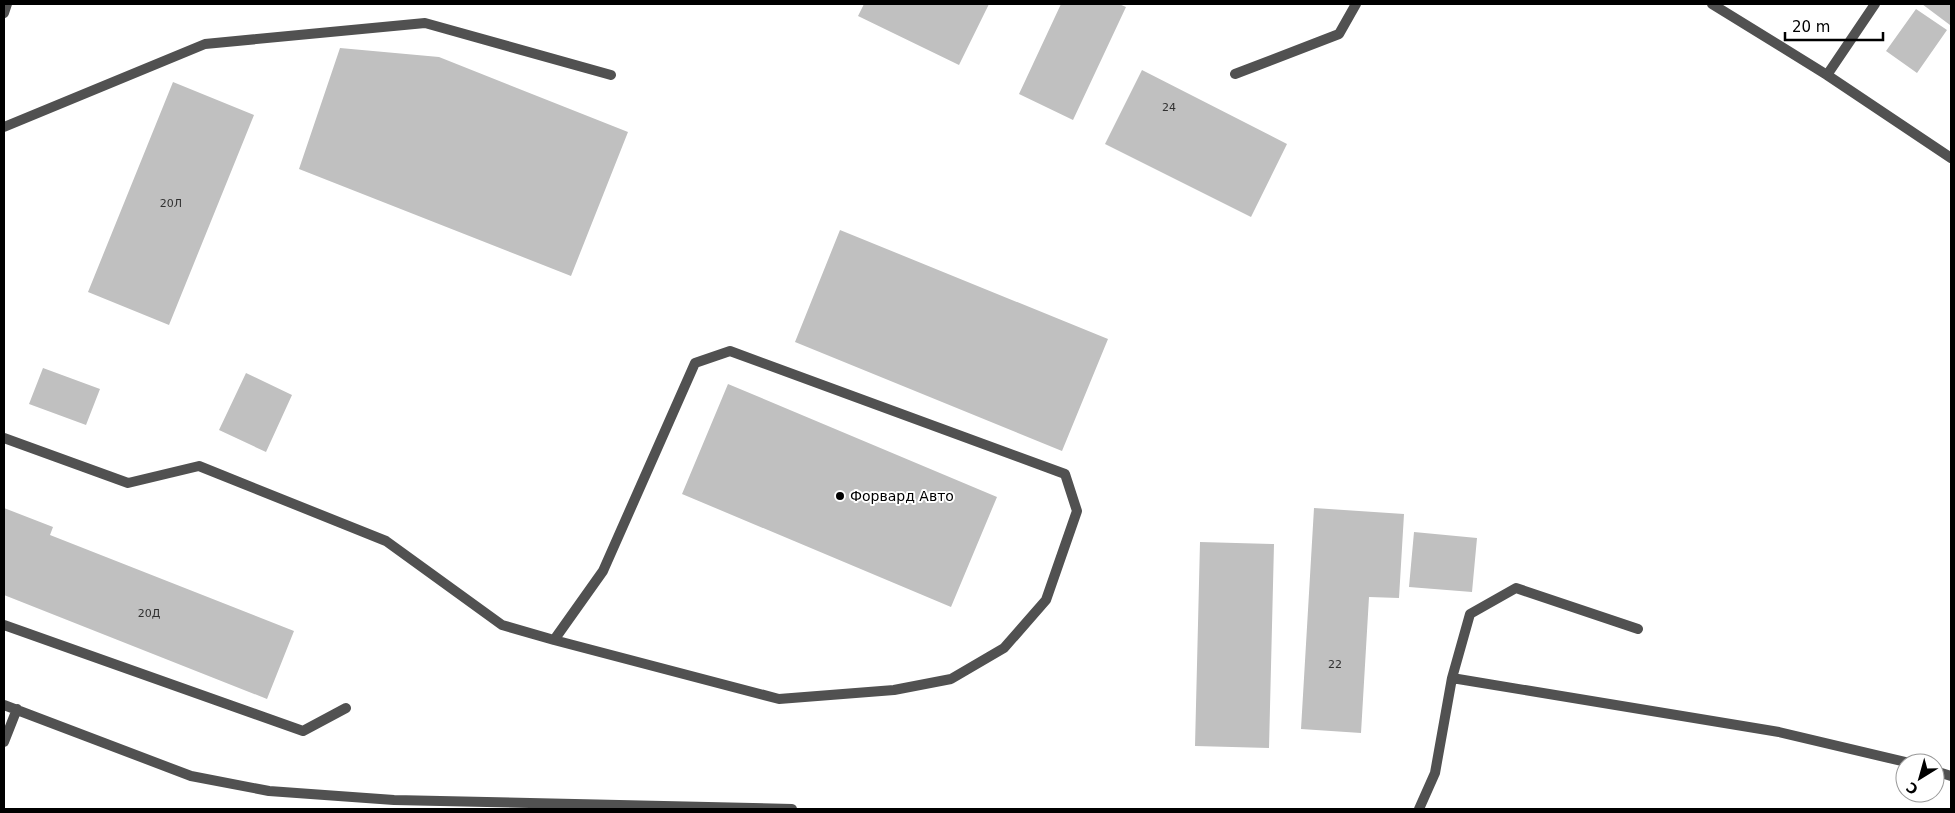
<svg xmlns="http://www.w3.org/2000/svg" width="1955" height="813" font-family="'DejaVu Sans',sans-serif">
<rect width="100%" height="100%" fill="#fff"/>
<path fill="#c0c0c0" d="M864,4h125l-30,61 -101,-49z
M1061,4h58l7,3 -53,113 -54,-26z
M1922,4h29v19l-1,2z
M1916,9l31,21 -30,43 -31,-22z
M340,48l99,9 189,75 -57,144 -272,-107z
M1142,70l145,74 -36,73 -146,-73z
M173,82l81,33 -85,210 -81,-33z
M840,230l268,109 -46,112 -267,-109z
M43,368l57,21 -14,36 -57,-21z
M246,373l46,22 -26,57 -47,-22z
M728,384l269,113 -46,110 -269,-113z
M4,508l49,19 -3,8 244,96 -27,68 -263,-104z
M1314,508l90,6 -5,84 -30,-1 -8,136 -60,-4z
M1414,532l63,6 -5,54 -63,-5z
M1200,542l74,2 -5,204 -74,-2z"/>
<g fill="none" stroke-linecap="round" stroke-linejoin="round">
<path stroke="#515151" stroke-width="10" d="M1235,74l104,-40 17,-30
M4,127l201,-83 220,-21 186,52
M4,438l124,45 71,-17 187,75 116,84 52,15 225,59 115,-9 57,-11 53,-31 42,-48 31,-89 -12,-37 -335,-123 -35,12 -92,208 -49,69
M4,625l299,106 43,-23
M1452,678l327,54 131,31
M4,705l187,71 78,15 125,9 398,9
M4,742l13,-33
M1935,771l16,5
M1419,809l16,-36 17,-95 18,-64 46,-26 122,41"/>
<path stroke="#515151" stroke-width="10" d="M1712,4l115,71 124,83
M1827,75l48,-71"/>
<path stroke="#515151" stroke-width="10" d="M4,13l3,-9"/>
</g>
<circle fill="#000" stroke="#fff" stroke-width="2" cx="840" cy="496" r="5"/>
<g text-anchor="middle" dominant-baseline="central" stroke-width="4" stroke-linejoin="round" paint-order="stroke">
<g font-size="11" fill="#303030">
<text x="1169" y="107">24</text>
<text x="171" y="203">20Л</text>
<text x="149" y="613">20Д</text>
<text x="1335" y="664">22</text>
</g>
<g font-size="14" fill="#000" stroke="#fff" text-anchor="start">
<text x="850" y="496">Форвард Авто</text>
</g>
</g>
<rect width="1955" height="813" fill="none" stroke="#000000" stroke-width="10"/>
<g transform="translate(1920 778) rotate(217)"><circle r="24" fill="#ffffff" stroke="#999999"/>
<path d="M0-4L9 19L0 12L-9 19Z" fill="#000000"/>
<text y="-8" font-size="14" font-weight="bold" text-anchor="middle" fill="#000000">С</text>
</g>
<path d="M1785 32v8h98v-8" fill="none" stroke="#000000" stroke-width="2.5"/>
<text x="1792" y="32" font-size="15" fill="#000000" stroke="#ffffff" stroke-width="4" paint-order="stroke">20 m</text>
</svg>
